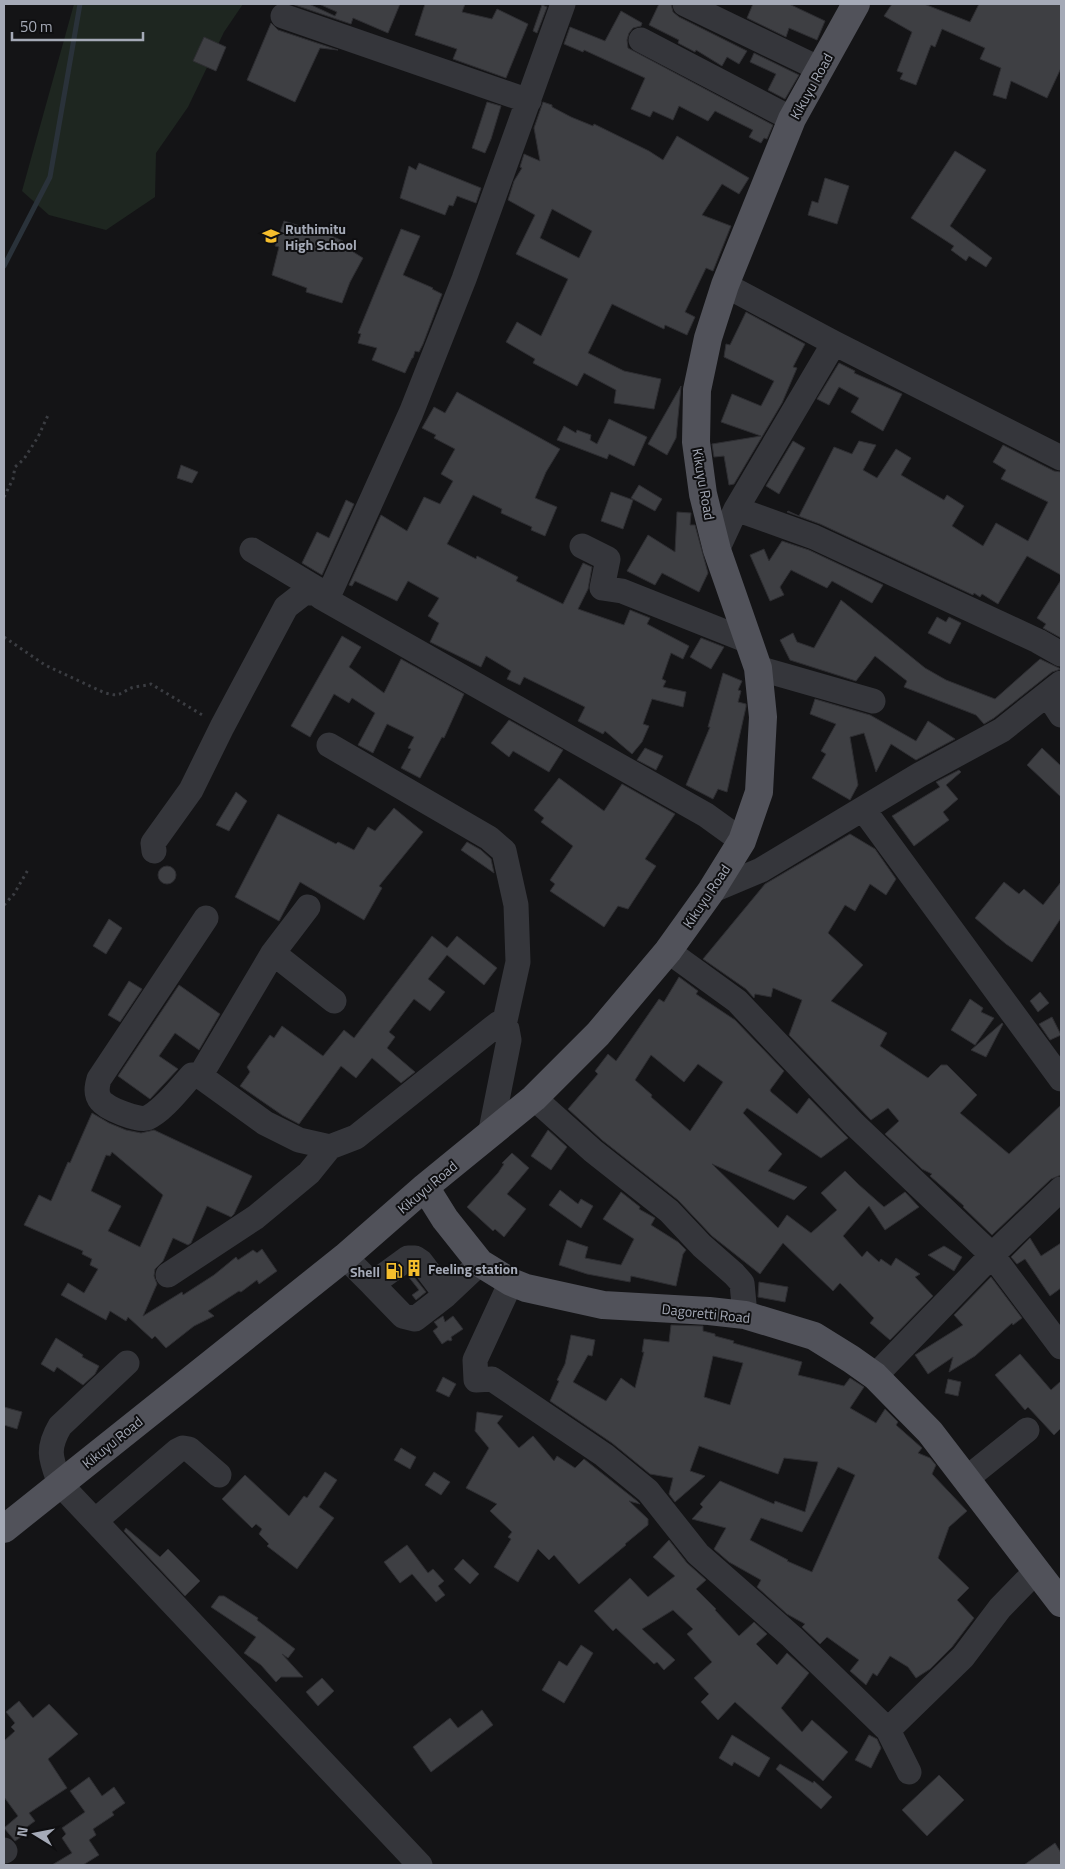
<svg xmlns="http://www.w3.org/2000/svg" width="1065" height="1869" font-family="'Titillium Web',sans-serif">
<rect width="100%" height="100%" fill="#141416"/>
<path fill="#1e2620" d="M74,4h169l-19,28 -36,75 -32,46 -1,44 -49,33 -57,-15 -27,-24z"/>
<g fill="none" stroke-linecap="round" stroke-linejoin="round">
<path stroke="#2a323a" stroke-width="5" d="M4,266l46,-89 30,-173"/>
</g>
<path fill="#3e3f43" stroke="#2e2e32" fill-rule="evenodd" d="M292,4h17l26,12 2,-4 -18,-8h81l-12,29 -35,-15 -2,6z
M425,4h40l-3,8 30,7 5,-10 31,15 -22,54 -53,-19 4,-10 -42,-14z
M659,4h12l2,8 6,5 68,34 -8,13 -12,-7 -5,9 -26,-16 -1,2 -17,-9 1,-3 -30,-15z
M753,4h36l36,17 -8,19 -28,-12 -3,9 -39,-19z
M892,4h32l46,18 9,-18h82v64l-14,30 -36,-17 -5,18 -13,-4 8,-27 -21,-9 5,-11 -43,-19 -7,18 -4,-2 -15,40 -16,-6 3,-6 -6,-2 15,-39 -28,-16z
M542,5l5,2 -10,26 -4,-2z
M621,11l21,12 -1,3 -8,2 -4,5 -2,7 1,8 145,77 -6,14 -3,-1 -3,5 -12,-6 4,-7 -38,-19 -7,10 -29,-15 -6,14 -20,-9 -3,6 -19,-8 14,-31 -61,-28 -1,2 -19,-8 6,-17 35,14z
M271,23l7,7 60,20 -18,-2 -25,54 -48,-22z
M204,37l22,10 -10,24 -23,-10z
M754,53l45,22 -14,24 -17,-9 8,-16 -26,-12z
M487,102l14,4 -10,33 -6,14 -13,-5z
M543,102l9,3v2l19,10 22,9 1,-2 55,27 14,9 14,-24 72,42 -10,16 -17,-10 -20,31 29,11 -18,45 -7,-3 -21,44 10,5 -8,18 -22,-10 -1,4 -52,-25 -24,49 36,18 37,8 -7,30 -40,-6 2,-13 -32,-17 -7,13 -44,-23 2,-4 -29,-17 11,-20 24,14 27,-57 -52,-25 19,-39 -27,-15 6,-19 8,-13 -2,-1 4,-13 16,7 -6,-33zM552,209l40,22 -13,27 -39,-20z
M955,151l31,19 -36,56 42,32 -6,9 -17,-11 -3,5 -15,-11 3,-4 -43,-28z
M419,163l62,25 -5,15 -19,-7 -4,10 -4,-1 -4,10 -45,-17 9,-32 7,4z
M825,178l24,8 -12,38 -29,-9 4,-14 6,2z
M284,221l35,11 11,1 -1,2 14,6 -1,4 21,13 -13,24 -8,21 -36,-11 1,-4 -35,-13 7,-28 -4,-1z
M401,229l19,7 -17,39 30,13 -1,1 10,5 -19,50 -4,8 -4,-1 -2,7h-1l-7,15 -33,-13 5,-12 -19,-5 3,-9 -3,-1z
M746,312l59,32 -12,23 4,1 -15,35 -48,81 -5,1 -5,-29 -10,1 -2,-13 49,-8 -40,-14 11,-28 29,12 13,-25 -50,-24 2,-13 4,1z
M839,363l16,8 -1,2 48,21 -19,37 -32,-19 8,-14 -20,-11 -10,18 -12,-6z
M681,386l-5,52 -9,17 -19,-11z
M457,392l103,57 -14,23 -11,26 22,9 -12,29 -14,-6 1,-3 -31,-14 1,-4 -29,-14 -26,49 29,15 1,-3 41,21 -2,4 47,23 20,-41 9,4 -4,22 -10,20 46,16 6,-15 20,8 -3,6 42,22 -6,13 -12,-6 -9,26 4,2 -3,6 23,5 -3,15 -31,-8 -9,25 6,2 -7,16 -10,12 -27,-23 -2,3 -25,-13 7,-14 -61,-30 -4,8 -13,-6 4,-8 -25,-15 -5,11 -51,-25 9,-19 -11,-7 11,-18 -31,-17 -11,20 -42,-20 -3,5 -3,-1 32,-70 26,16 17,-34 16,7 13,-23 -12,-7 14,-25 -21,-11 2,-3 -14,-7 12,-21 11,6z
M609,419l38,18 -13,29 -25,-12 -2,5 -50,-19 7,-14 12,7 1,-3 14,5 -1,5 7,4z
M793,441l12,7 -26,46 -13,-8z
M859,441l17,4 -13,25 14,8 19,-29 15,9 -10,17 43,25 3,-5 17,11 -12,20 31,20 13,-23 32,18 20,-39 -47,-23 5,-9 -13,-8 10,-17 51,26 7,1v103l-34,-19 -29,48 -16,-10 -2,3 -6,-4 -1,2 -153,-71 -33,-12 1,-1 11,5 35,-69 18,7z
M181,465l17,7 -6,11 -15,-5z
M639,485l23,14 -7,12 -24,-13z
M611,492l22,8 -10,29 -22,-8z
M346,500l8,4 -32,71 -20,-12 15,-31 12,6z
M677,512l14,1 -1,12h5l13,48 -9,19 -37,-19 -7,12 -28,-14 21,-36 27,17z
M782,541l27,9 74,35 -11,18 -40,-22 -5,7 -36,-18 -11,17 4,8 -14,6 -20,-46 14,-6 5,12z
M1061,580v58l-18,-10 3,-4 -9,-6z
M841,600l84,68 21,12 49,19 45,-40 21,10 -9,3 -58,46 -10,6 -8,-9 -72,-28 3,-6 -32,-25 -19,25 -66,-21 -10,-20 13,-7 4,9 17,6z
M937,617l9,5 3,-5 12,6 -11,21 -22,-11z
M342,636l19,11 -12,20 35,26 17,-34 63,35 -20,44 -2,-1 -22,41 -19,-10 10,-19 -3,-1 6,-11 -27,-13 -14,29 -15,-8 17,-32 -23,-15 -3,5 -15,-9 -24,43 -19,-11z
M701,638l23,9 -13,22 -21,-12z
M723,673l19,8 -4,9 3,1 -3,11 8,2v3l-19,85 -9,-3 -5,10 -27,-14 24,-58h-2z
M815,699l55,16 46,26 12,-20 27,18 -39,21 -25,-16 -15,28 -12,-39 -14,4 8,48 -8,15 -38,-22 14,-24 -5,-3 15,-27 -26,-10z
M509,720l54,30 -14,22 -36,-21 -4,6 -18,-14z
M645,748l18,8 -7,14 -19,-10z
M1042,748l19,18v31l-34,-32z
M959,770l2,2 -15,13 12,14 -15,13 6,8 -35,26 -22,-30 48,-29 -4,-5z
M559,778l45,33 18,-27 53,30 -30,45 11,7 -28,43 -10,-3 -14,21 -54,-36 5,-7 -5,-4 23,-34 -32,-24 3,-4 -10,-8z
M236,792l11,9 -18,30 -13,-6z
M394,808l29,24 -44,54 3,2 -18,32 -64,-38 -21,39 -44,-24 43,-83 58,30 2,-2 16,8 14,-23 7,4z
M850,834l25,15 21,30 -10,16 -16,-11 -15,27 -10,-6 -17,28 35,32 -32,36 56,32 -7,13 48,32 13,-13h6l30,30 -17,18 49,41 52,-49v70l-10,4 -59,56 -29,-28 1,-1 -34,-30 2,-2 -10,-5 -37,-35 14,-13 -11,-13 -17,12 -82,-85 13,-35 -29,-12 -2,9 -16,-3 -1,4 -8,-9 -43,-30 62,-75z
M467,842l14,8 10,9 3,14 -33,-23z
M158 875a9 9 0 1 1 18 0a9 9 0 1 1-18 0Z
M1004,882l15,12 5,-5 19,16 18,-23v36l-29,44 -26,-18 -31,-26z
M109,919l13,9 -16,26 -13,-8z
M432,936l15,12 10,-12 40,32 -13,17 -37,-30 -19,24 17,13 -15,19 -16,-12 -25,33 6,5 -8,11 28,24 -14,11 -29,-25 -16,20 -15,-12 -42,58 -17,-9 -42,-29 10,-14 -3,-5 23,-32 4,3 8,-12 41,30 21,-26 10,8z
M679,977l19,14 -2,3 39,26 49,51 -14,19 1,2 26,22 12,-16 39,40 -27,20 -74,-50 -4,5 39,41 -14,17 39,16 -13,13 -82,-36 66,64 9,-13 24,18 26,-23 -16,-17 24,-22 13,13 26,23 21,-15 14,15 -34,23 -16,-24 -26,30 19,21 5,-6 12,11 2,-3 10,7 5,-8 24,16 -5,3 18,19 -43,44 -20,-17 4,-5 -34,-35 -7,8 -50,-48 -23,31 -48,-38 -34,-36 -76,-60 -34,-31 30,-35 -3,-3 13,-17 8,7 43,-62 5,3zM651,1055l33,27 14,-18 25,18 -33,49 -39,-34 1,-2 -17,-15z
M129,981l13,8 -22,33 -12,-7z
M179,985l41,29 -21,36 -24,-17 -16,23 19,13 -28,30 -32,-23z
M1040,992l9,11 -11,9 -8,-11z
M970,999l13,9 -2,4 13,6 -19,27 -24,-15z
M1052,1017l9,18 -11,5 -11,-16z
M1002,1023l1,1 -17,33 -15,-7z
M92,1113l17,10 17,7 15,3 13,-3 98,46 -18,38 -3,3 -24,-11 -16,37 -3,2 -15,-7 -10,23 -8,8 -1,7 3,8 -14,32 39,-24 1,3 31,-20 22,-18 2,3 15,-10 4,3 5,-4 15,22 -18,13 -2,-4 -16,12 -2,-1 -31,20 6,5 -20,10 -28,22 -11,-12 -3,3 -24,-22 -2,4 -16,-10 -4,9 -45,-25 7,-12 16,10 14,-24 -8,-4 2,-6 -10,-5 1,-3 -59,-26 15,-30 12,6 17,-39 2,1zM112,1152l51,43 -23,52 -32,-16 13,-25 -30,-15 15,-36 4,1z
M548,1130l19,17 -16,23 -20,-14z
M512,1153l17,15 -22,26 19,15 -22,28 -9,-8 -2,2 -26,-24 31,-34 6,-9 -2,-1z
M560,1190l18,14 3,-5 12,7 -12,22 -32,-23z
M621,1192l19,15 -1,2 16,9 -4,7 27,17 8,8 -3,4 -7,32 -45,-10 -1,6 -43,-8 -28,-9 8,-25 21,7 -3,11 36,7 13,-26 -31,-20z
M1030,1238l11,18 20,-13v45l-11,8 -25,-37 -8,5 -6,-7z
M944,1246l18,11 -8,14 -26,-16z
M411,1273l15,19 -10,8 -4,-5 7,-5 -11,-14z
M991,1277l31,41 -9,7 -1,-2 -37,33 -26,16 4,-15 -25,17 -13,-19 48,-30 -9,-10z
M759,1282l29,5 -3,15 -27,-5z
M443,1316l2,6 8,-6 10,13 -12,8 1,3 -2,1 -2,-1 -6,4 -9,-13 5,-4 -4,-5z
M671,1325l32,1v5l12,3v2l19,5 -1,2 69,19 -4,13 46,11 6,-8 14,9 -14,21 26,15 9,-14 13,13 -2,3 26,23 -4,5 12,5 6,7 -4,9 35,37 -18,16 -11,31 31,30 -12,12 17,18 -22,29 -22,22 -14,9 -8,-11 -18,-11 -13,20 -4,-3 -7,12 -16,-14 9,-11 -32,-23 -7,7 -18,-17 3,-3 -18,-10 -30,-27 4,-7 -32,-18 -15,-13 12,-21 -34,-9 11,-12 -3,-3 20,-23 54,23 1,-3 30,11 13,-50 -34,-4 -6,16 -79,-28 -9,25 15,5 -30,26 -6,-8 4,-16 -23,-4 -38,-31 -62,-42 9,-20 -2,-1 8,-16 6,-29 24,5 -3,16 -4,-1 -15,27 33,19 15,-23 14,10 9,-36h-2l2,-13 25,3zM713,1356l30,7 -13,42 -26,-8zM838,1467l17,8 -43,97 -25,-11 1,-1 -38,-20 11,-22 41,14z
M56,1338l27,17 -1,2 17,9 -4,8 -12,11 -26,-18 -3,5 -13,-8z
M1020,1354l31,36 10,-9v47l-7,7 -26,-28 -3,3 -30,-35z
M443,1377l13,7 -7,13 -13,-6z
M948,1379l13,3 -3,14 -13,-3z
M4,1407l18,5 -5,17 -13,-4z
M477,1412l26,4 -6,7 22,25 14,-12 21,25 3,-5 18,12 9,-9 53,42 3,3 -11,-3 19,18v6l-23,19 1,1 -47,39 -25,-29 -5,5 -11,-11 -20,33 -24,-15 17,-28 -3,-2 4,-5 -22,-21 7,-7 -31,-16 23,-40 -14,-17z
M401,1448l15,9 -6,12 -16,-9z
M325,1472l12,8 -18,27 15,11 -37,51 -30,-23 2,-2 -10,-10 3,-5 -6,-5 -4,4 -30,-29 23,-24 44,41 15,-20 3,2z
M434,1472l16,10 -9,13 -16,-10z
M126,1528l34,29 8,-8 32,32 -15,15 -61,-65z
M669,1540l18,23 19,17 -10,9 20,20 -1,1 24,26 15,-14 13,12 -11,10 21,21 10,-12 22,20 -28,35 21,24 10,-12 36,32 -25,29 -88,-79 -17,18 -17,-18 8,-8 -15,-16 18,-16 -25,-28 6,-5 -20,-19 -31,19 33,31 -11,10 -7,-8 -3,2 -38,-36 -3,3 -19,-20 36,-33 18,19 27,-21 -22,-19z
M407,1545l21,28 5,-4 11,12 -6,5 7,9 -9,7 -24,-28 -12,9 -16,-21z
M463,1559l16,15 -9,10 -16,-15z
M219,1596h5l34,22 -1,2 38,29 -7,9 -6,-4 21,23h-22l-5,5 -15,-17 -17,-12 12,-16 -45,-30z
M581,1645l12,8 -29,50 -22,-13 17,-29 8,5z
M322,1678l12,13 -16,15 -12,-14z
M19,1701l14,17 16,-14 29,30 -30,25 19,29 -38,25 6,8 -11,8 3,4 -12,8 -11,-13 14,-12 -14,-19v-56l11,-10 -4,-4 4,-4 -9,-11z
M482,1710l11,15 -62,47 -18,-25 37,-29 8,10z
M732,1735l38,23 -11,19 -25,-15 -2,4 -13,-8z
M869,1735l8,4 4,9 -10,20 -16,-8z
M780,1764l33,19 1,-2 18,16 -11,12 -45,-40z
M939,1775l25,25 -37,36 -25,-26z
M89,1777l13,19 12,-9 11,16 -13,9 2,3 -21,14 3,6 -7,5 10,15 -16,10h-31l20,-12 -10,-15 4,-4 -4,-6 23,-16 -15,-21z
M1055,1843l6,10v12h-37z"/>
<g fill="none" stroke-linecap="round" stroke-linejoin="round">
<path stroke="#3b3d42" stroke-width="3" stroke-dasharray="2.5 4" stroke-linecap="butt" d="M4,497l9,-18 2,-12 9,-8 14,-22 11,-24
M4,637l41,28 60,28c15,4 14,1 26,-5 6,-2 14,-2 20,-4l53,32
M4,905l10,-11 15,-26"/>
<path stroke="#35363b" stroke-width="25" d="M563,4l-99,275 -53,134 -80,177 -9,2 -1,5 385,218 36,26
M685,4l135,65
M283,16l246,85
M641,40l151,79
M725,285l109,58 227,115
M736,509l78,28 224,104 23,13
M582,546l26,13 -6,29 20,3 126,50
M252,550l70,42
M717,550l19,-41 98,-166
M758,668l115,33
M1048,695l13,20
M329,745l160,93 15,13 12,54 2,57 -14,63
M863,809l198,270
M154,851l-1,-8 38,-53 31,-63 64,-120 18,-14 18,-1
M711,891l50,-21 158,-95 83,-45 59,-47
M206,918l-107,161c-2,7 -4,15 2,22 5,7 37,20 46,17 16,-7 33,-30 45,-43l8,1 65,47 34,17 31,7
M668,951l69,50 117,123 138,131 -117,121
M273,953l61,48
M200,1076l73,-123 35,-46
M534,1098l59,53 76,60 33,35 32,28 8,9 3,32
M1061,1189l-69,66 69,92
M345,1257l27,27 36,-26h7l6,4 25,33 34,-32
M168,1275l88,-58 53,-44 21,-26 26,-10 134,-107 9,-7h3l5,6 2,11 -19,95
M511,1282l-36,78 1,20 16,-1 112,76 44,36 50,63 94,83 96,93 21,42
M372,1284l31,32 12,3 31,-24
M127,1363l-67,63c-14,24 -9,33 0,58l360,381
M966,1479l61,-49
M95,1521l82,-70 6,-3 6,1 30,26
M888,1730l75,-73 37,-49 36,-37
M4,1850l1,1"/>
<path stroke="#51525a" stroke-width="28" d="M425,1187l20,32 35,44 31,19 15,6 77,17 106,6 36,4 69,21 37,23 24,17 55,56 131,171
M4,1529l341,-272 80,-70 109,-89 64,-64 70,-83 43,-60 31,-50 17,-49 4,-75 -5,-49 -41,-118 -14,-56 -7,-52 1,-52 11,-52 17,-53 67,-166 64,-115"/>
</g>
<defs>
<g id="school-bare" transform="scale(1.35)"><path d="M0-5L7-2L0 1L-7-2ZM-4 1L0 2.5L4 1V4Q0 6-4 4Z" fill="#f5be2d" stroke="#0f0f11" stroke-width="2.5" paint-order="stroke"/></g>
<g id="building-bare" transform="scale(1.35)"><path d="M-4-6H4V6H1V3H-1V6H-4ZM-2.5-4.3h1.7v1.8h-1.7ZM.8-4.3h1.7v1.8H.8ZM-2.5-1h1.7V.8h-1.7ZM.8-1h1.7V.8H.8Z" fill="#f5be2d" stroke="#0f0f11" stroke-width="2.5" paint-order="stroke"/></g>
<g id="fuel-bare" transform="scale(1.35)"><path d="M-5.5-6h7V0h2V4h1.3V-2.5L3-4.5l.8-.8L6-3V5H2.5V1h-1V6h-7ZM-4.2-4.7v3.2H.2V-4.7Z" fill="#f5be2d" stroke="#0f0f11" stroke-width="2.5" paint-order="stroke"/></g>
</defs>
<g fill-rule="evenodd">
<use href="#school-bare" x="271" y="236"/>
<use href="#building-bare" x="414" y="1268"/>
<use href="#fuel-bare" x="394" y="1271"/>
</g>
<g text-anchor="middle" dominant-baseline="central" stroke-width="4" stroke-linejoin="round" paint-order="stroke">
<g font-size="14" fill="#a5aab7" stroke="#0f0f11">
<text transform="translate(811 86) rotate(-61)">Kikuyu Road</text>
<text transform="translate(704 484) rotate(80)">Kikuyu Road</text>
<text transform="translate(706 896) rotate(-56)">Kikuyu Road</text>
<text transform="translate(427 1187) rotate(-40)">Kikuyu Road</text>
<text transform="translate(706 1313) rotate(6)">Dagoretti Road</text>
<text transform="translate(112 1442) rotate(-39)">Kikuyu Road</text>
</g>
<g font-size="14" font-weight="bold" fill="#a5aab7" stroke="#0f0f11" text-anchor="start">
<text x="285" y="228">Ruthimitu<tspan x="285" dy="16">High School</tspan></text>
<text x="428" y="1268">Feeling station</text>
<text x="380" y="1271" text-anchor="end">Shell</text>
</g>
</g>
<rect width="1065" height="1869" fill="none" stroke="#a5aab7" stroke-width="10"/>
<g transform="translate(35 1834) rotate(280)" stroke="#0f0f11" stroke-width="4" paint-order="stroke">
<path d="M0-4L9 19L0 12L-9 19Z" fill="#a5aab7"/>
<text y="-8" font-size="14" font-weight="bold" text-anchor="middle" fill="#a5aab7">N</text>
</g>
<path d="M12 32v8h131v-8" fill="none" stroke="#a5aab7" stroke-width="2.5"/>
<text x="20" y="32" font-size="15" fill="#a5aab7" stroke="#0f0f11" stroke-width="4" paint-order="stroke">50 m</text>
</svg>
